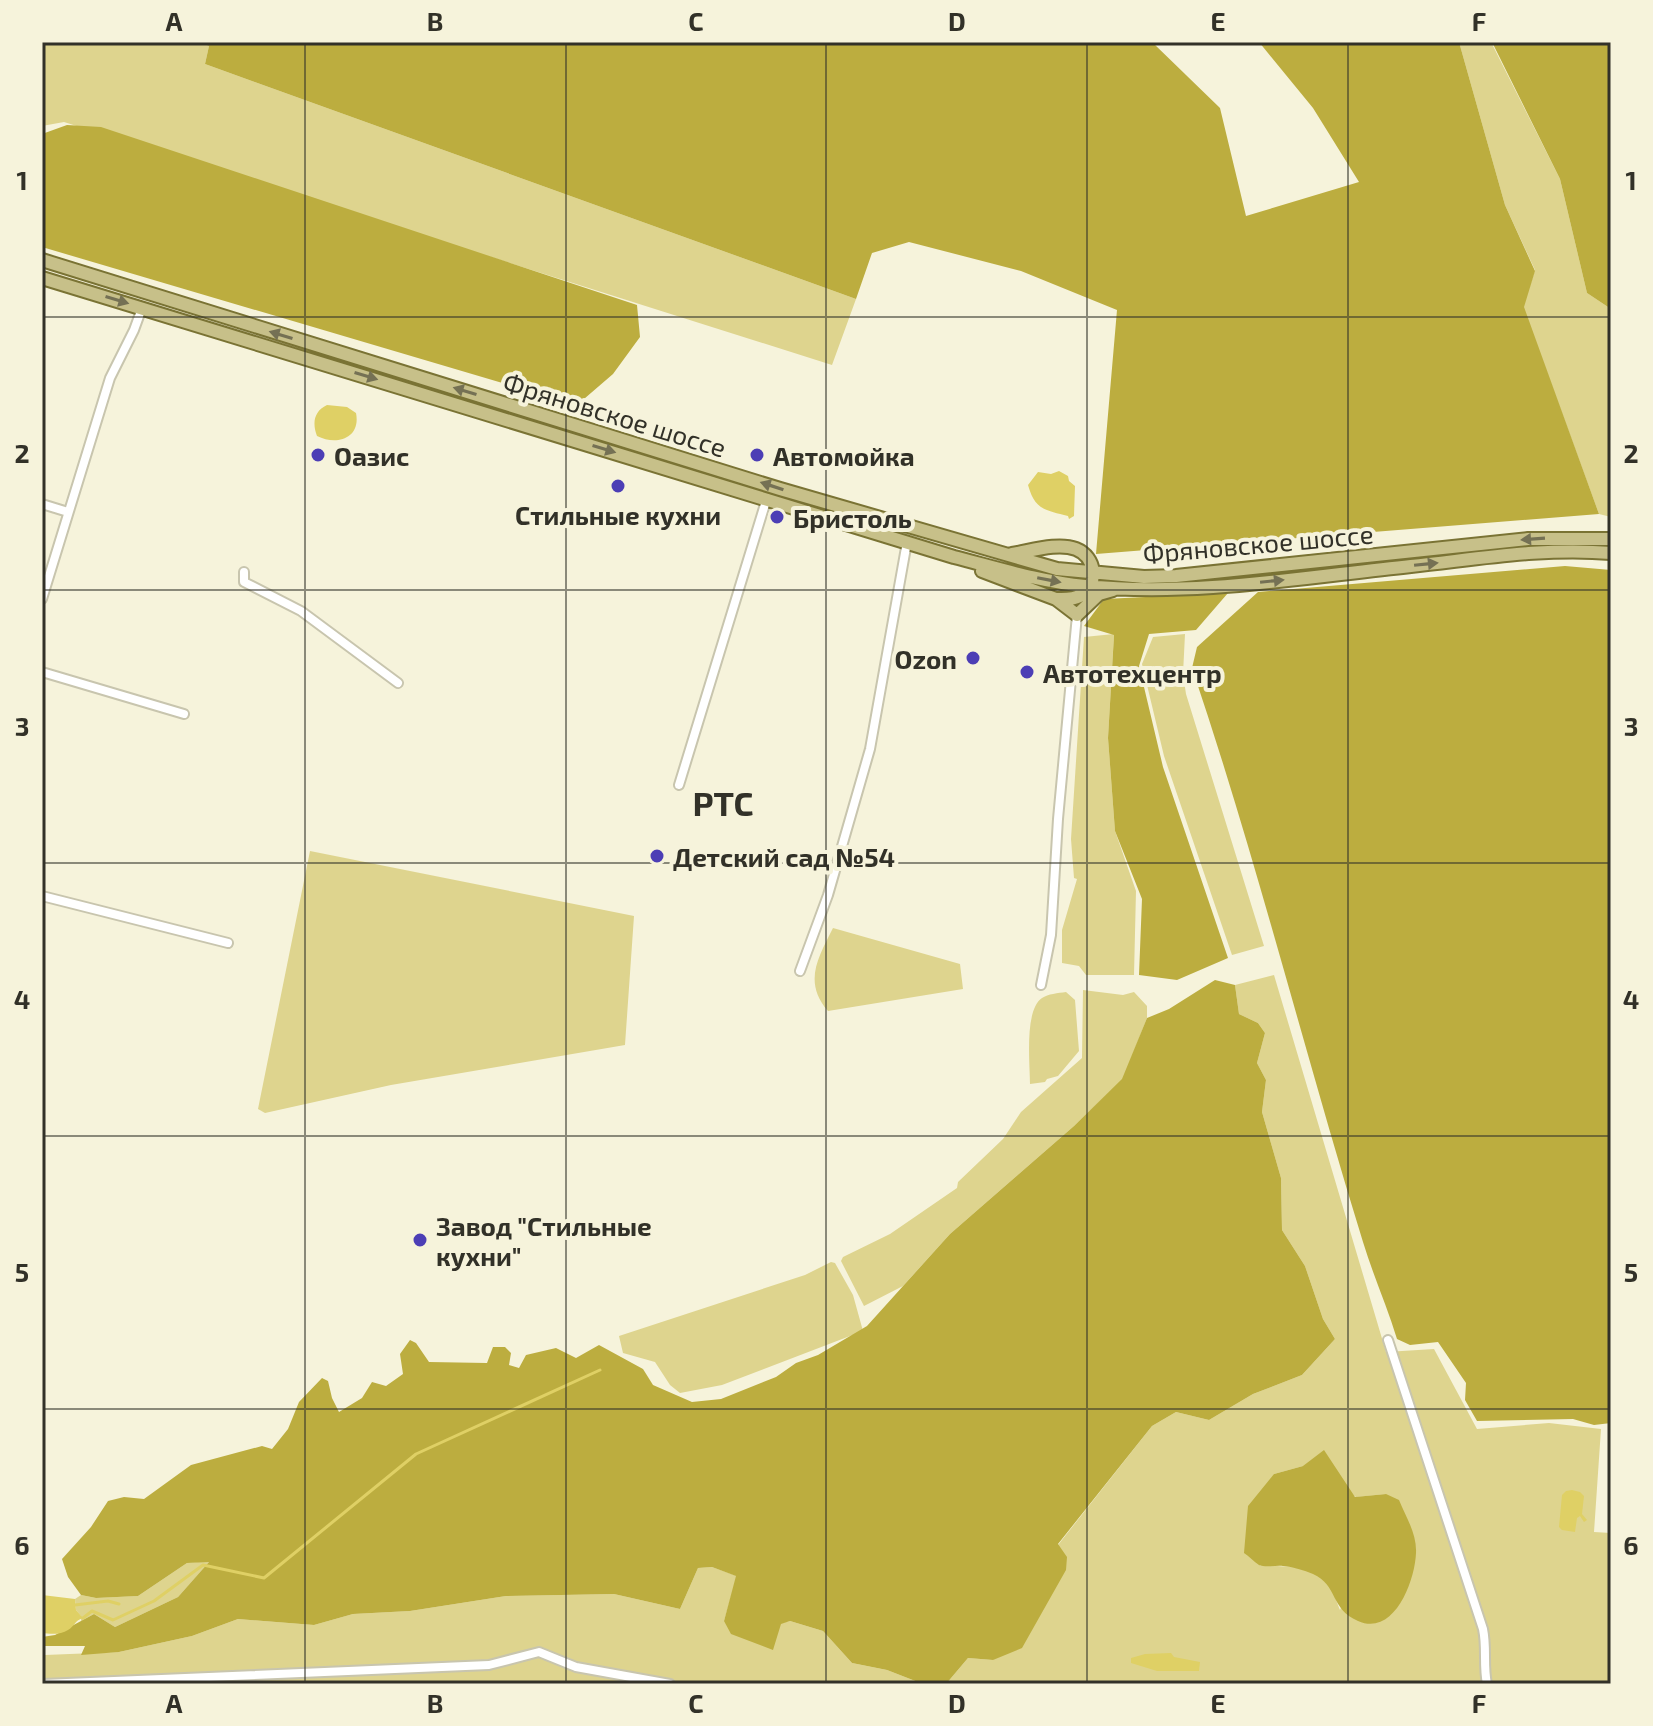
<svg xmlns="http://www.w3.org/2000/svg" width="1653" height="1726" font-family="'Exo 2',sans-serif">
<rect width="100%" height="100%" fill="#f6f3db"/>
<path fill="#ded48e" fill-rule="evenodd" d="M42,42h154l13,4 -4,18 651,235 -24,66 -768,-243 -22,4z
M1459,42h32l69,137 27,114 24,16v208l-12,-3 -76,-207 12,-37 -30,-65z
M1114,634l-6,104 7,93 21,60 -2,84h-48l-7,-9 -17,-3v-33l15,-51 -3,-1 -3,-39 13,-202z
M1185,634l-2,40 3,20 78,252 -32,9 -68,-199 -22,-92 11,-27z
M310,851l324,65 -9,129 -234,40 -126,28 -7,-4z
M833,928l127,36 3,25 -135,22c-25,-29 -10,-53 5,-83z
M1274,975l112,377 48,-3 43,80 72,-6 52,6 -7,103 17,1v151h-665l22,-26 25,2 65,-115 94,-119 24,-14 33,8 44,-26 49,-19 33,-36 -12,-20 -18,-53 -23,-36 -1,-52 -19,-66 4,-32 -9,-17 8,-30 -7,-10 -19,-9 -4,-29zM1303,1466l53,31 30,-3 -46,116c-4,-9 -8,-24 -15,-31 -15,-14 -46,-13 -65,-13l14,-92z
M1083,990l40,5 11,-3 13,14v12l-24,61 -49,47 -124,108 -47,52 -39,20 -23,-45 2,-4 47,-23 67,-46 1,-6 45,-43 18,-27 61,-54z
M1066,992l9,8 4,51 -21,25 -11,3 -2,3 -15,2c0,-20 -6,-74 12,-86 6,-4 16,-5 24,-6z
M831,1262l4,1 18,32 10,36 -141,54 -42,8 -10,-8 -15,-23 -32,-9 -4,-17 186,-61z
M210,1561l-32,36 -63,30 -21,-13 -13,7v-5l-5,-6 -1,-11 6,-4 15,3 42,-2 49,-33z
M712,1567l25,9 -13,45 57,2 9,-2 33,10 29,32 35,7 36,14h-800l-1,-6 -80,2 3,-25 74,-3 73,-16 46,-17 76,6 39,-11 57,-3 96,-15 108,-2 66,15 18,-41z"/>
<path fill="#bcad3f" d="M197,42h955l68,66 26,108 113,-34 -46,-74 -54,-66h200l46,163 30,66 -11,36 75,207 -503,40 21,-244 -96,-39 -112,-29 -37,11 -16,46 -651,-235 4,-18z
M1492,42h119v267l-24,-16 -27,-114z
M67,125l34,2 536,178 3,32 -27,37 -36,31 -535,-158v-113z
M1565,566l46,4v853l-17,2 -21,-6 -96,2 -12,-21 1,-17 -28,-41 -28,3 -13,-6c-10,-33 -24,-64 -34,-97 -59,-191 -107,-385 -171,-574l5,-21 61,-55z
M1228,593l-32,37 -47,4 -10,32 24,101 65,191 -51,22 -38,-5 3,-76 -27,-68 -7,-93 6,-103 -30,-9 20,-27z
M1215,980l20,5 4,29 19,9 7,10 -8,30 9,17 -4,32 19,66 1,52 23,36 18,53 12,20 -33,36 -49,19 -44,26 -33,-8 -24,14 -94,118 9,13 -1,13 -44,78 -29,12 -25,-2 -22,26h-23l-36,-14 -35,-7 -29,-32 -33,-10 -9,3 -8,26 -42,-16 -7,-13 12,-45 -24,-9 -14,1 -18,41 -66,-15 -108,2 -96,15 -57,3 -39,11 -76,-6 -46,17 -73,16 -38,3 4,-9h-40l-3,9v-18l13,-2 39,-21 21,13 63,-30 31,-35 -22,1 -49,33 -42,2 -15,-3 -13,-18 -6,-18 29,-32 17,-26 16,-4 20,2 47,-34 71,-19 10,3 16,-20 11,-27 23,-24 6,3 4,17 7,14 23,-14 10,-16 14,4 17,-12 -3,-20 10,-14 6,3 13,19 58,1 6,-16h12l6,6 -2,12 10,3 7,-13 30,-7 20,10 23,-13 44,24 10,16 39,17 29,-3 55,-22 20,-14 22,-8 49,-29 83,-92 124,-108 48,-47 25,-61 22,-9z
M1324,1450l31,47 31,-3 13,6c7,17 18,34 17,53 -1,28 -22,84 -58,68 -28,-12 -20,-36 -45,-47 -9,-4 -20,-7 -30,-8 -7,-1 -17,2 -24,-1 -5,-3 -10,-9 -15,-12l4,-47 26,-32 29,-8z"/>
<path fill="#dfd065" d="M327,405l20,2 9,6c5,25 -19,33 -39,23 -5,-13 -3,-25 10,-31z
M1059,471l9,5 1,5 6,5 -1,30 -5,3 -1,-3c-23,-6 -33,-6 -40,-31l10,-13 13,2z
M1572,1490l8,2 4,4 -2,18 5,6 -3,2 -4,-6 -3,2 -2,14 -13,-2 -3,-3 3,-32 4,-4z
M42,1595l33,4 1,11 7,8c-9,3 -8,8 -15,12 -7,5 -18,4 -26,3z
M1171,1653l3,4 26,5 -1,9h-42l-26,-8v-5l14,-4z"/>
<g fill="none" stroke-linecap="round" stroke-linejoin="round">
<path stroke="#dfd065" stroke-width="3" d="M75,1605l33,-4 11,3
M83,1618l9,-7 21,9 41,-19 49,-36 61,13 152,-124 184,-84"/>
<g stroke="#c8c5ae" stroke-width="12">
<path id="street" d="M42,504l26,8
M244,572v10l57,29 97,72
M42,599l68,-221 24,-48 8,-22
M42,672l142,42
M679,785l87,-284
M42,896l186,47
M800,971l28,-76 42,-146 37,-207
M1041,985l10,-50 7,-116 19,-204
M1388,1340l95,289c4,19 0,36 4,55
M43,1684l446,-19 50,-13 37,15 94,17"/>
</g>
<g stroke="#7a7334" stroke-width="16">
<path id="primary" d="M42,260l738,229 277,80 87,8 32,-1 352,-37h83
M42,278l912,279c43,11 87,25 131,29 108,11 219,-9 326,-20 67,-7 133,-19 200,-13
M1012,554c19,-3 46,-12 64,-5 20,8 23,35 5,46 -7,5 -17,4 -25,4
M982,571l74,28 21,16
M1077,615l22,-21 14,-4"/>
</g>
<use href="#street" stroke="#fff" stroke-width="8"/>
<use href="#primary" stroke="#c7c089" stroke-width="12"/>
</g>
<defs><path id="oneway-solid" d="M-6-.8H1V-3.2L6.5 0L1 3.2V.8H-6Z" transform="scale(2)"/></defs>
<g fill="#757154">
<use href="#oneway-solid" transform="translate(117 300) rotate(17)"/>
<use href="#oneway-solid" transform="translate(281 335) rotate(-163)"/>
<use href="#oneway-solid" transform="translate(366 376) rotate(17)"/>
<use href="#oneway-solid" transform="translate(465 391) rotate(-163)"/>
<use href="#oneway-solid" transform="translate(604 449) rotate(17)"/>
<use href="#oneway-solid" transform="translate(772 486) rotate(-162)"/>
<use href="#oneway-solid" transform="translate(1533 539) rotate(176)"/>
<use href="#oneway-solid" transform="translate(1426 564) rotate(-6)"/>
<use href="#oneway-solid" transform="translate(1049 580) rotate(11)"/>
<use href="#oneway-solid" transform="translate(1272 581) rotate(-6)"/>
</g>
<path fill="none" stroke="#323128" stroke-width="2" stroke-opacity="0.55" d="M305,42v1642M566,42v1642M826,42v1642M1087,42v1642M1348,42v1642M42,317h1569M42,590h1569M42,863h1569M42,1136h1569M42,1409h1569"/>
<g fill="#4c3eb5" stroke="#f6f3db" stroke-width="3">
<circle cx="318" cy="455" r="8"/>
<circle cx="757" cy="455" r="8"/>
<circle cx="618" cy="486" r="8"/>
<circle cx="777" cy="517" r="8"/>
<circle cx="973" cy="658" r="8"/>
<circle cx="1027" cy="672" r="8"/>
<circle cx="657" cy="856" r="8"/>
<circle cx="420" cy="1240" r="8"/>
</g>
<g text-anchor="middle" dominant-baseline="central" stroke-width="8" stroke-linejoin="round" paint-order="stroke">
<g font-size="26" fill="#323128" stroke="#f6f3db">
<text transform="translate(615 414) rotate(17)">Фряновское шоссе</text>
<text transform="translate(1258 543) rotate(-5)">Фряновское шоссе</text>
</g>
<g font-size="26" font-weight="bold" fill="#323128" stroke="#f6f3db" text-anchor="start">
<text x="334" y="455">Оазис</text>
<text x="773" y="455">Автомойка</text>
<text x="618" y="514" text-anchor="middle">Стильные кухни</text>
<text x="793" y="517">Бристоль</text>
<text x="957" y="658" text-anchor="end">Ozon</text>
<text x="1043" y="672">Автотехцентр</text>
<text x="673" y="856">Детский сад №54</text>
<text x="436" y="1225">Завод "Стильные<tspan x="436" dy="30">кухни"</tspan></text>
</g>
<g font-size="34" font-weight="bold" fill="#323128" stroke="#f6f3db">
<text x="723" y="802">РТС</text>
</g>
</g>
<rect width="1653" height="1726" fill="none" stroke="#f6f3db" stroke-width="88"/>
<rect x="44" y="44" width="1565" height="1638" fill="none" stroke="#323128" stroke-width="3"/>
<g font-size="26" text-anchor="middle" font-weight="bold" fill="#323128">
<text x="174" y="31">A</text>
<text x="435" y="31">B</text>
<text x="696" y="31">C</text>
<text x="957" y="31">D</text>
<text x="1218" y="31">E</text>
<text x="1479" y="31">F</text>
<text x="22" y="190">1</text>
<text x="1631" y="190">1</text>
<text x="22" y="463">2</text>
<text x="1631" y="463">2</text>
<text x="22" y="736">3</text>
<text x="1631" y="736">3</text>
<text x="22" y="1009">4</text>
<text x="1631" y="1009">4</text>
<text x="22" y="1282">5</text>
<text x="1631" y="1282">5</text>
<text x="22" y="1555">6</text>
<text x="1631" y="1555">6</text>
<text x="174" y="1713">A</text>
<text x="435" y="1713">B</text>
<text x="696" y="1713">C</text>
<text x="957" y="1713">D</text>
<text x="1218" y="1713">E</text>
<text x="1479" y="1713">F</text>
</g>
</svg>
